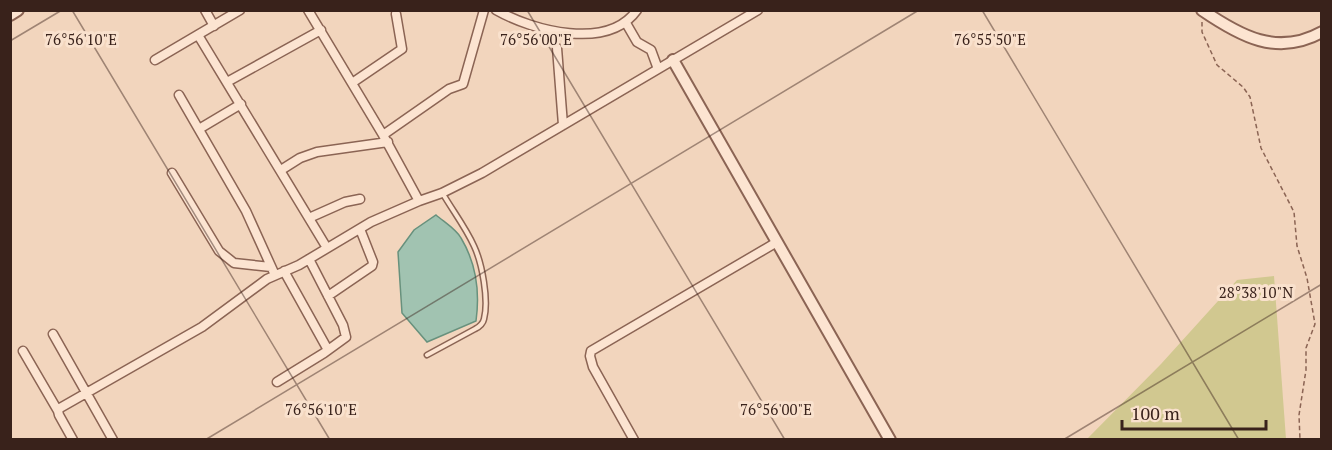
<svg xmlns="http://www.w3.org/2000/svg" width="1332" height="450" font-family="'PT Serif',serif">
<rect width="100%" height="100%" fill="#f2d5bd"/>
<path fill="#d1c890" d="M1274,276l12,163h-199l74,-75 76,-84z"/>
<path fill="#a1c3b1" stroke="#68917d" stroke-width="1.5" d="M436,215c8,7 20,14 25,23 15,25 19,54 15,83l-49,21 -25,-29 -4,-61 16,-22z"/>
<g fill="none" stroke-linecap="round" stroke-linejoin="round">
<g stroke="#8b6454" stroke-width="7">
<path id="service" d="M427,355l48,-26c4,-2 8,-5 9,-10 5,-19 -2,-56 -10,-73 -8,-18 -21,-35 -31,-52"/>
</g>
<g stroke="#8b6454" stroke-width="11">
<path id="minor" d="M205,10l9,16
M308,10l75,125 36,66 23,-8 40,-20 276,-163
M496,10c37,21 112,41 141,0
M626,23l11,19 14,8 7,19
M198,35l129,213
M557,48l6,77
M155,60l85,-50
M227,82l94,-52
M352,83l50,-34 -6,-35
M179,95l67,116 29,64
M199,129l42,-25
M383,135l66,-46 14,-5 21,-74
M281,170l19,-12 17,-6 71,-10
M172,173l47,78 15,12 37,4
M309,218l36,-16 15,-3
M284,271l44,79
M328,296l44,-30 1,-4 -13,-33
M53,334l60,106
M23,351l35,60
M277,382l47,-29 22,-16 -3,-12 -34,-66
M73,440l-14,-25 -1,-4 2,-3 142,-81 65,-48 32,-14 72,-43 48,-21
M634,440l-41,-73 -3,-11 1,-5 186,-109"/>
</g>
<g stroke="#8b6454" stroke-width="14">
<path id="tertiary" d="M1202,10c38,26 75,47 120,22
M10,15l8,-5
M673,60l217,380"/>
</g>
<path stroke="#8b6454" stroke-width="1.5" stroke-dasharray="4.5 3" stroke-linecap="butt" d="M1202,22v10l15,33 26,22 7,10 11,51 33,64 3,34 10,32 8,46 -9,24v22l-7,45 1,25"/>
<use href="#service" stroke="#fce4d1" stroke-width="4"/>
<use href="#minor" stroke="#fce4d1" stroke-width="8"/>
<use href="#tertiary" stroke="#fce4d1" stroke-width="10"/>
</g>
<path fill="none" stroke="#39221b" stroke-width="1.5" stroke-opacity="0.45" d="M72,10l258,430M527,10l258,430M982,10l257,430M10,41l52,-31M205,440l714,-430M1063,440l259,-156"/>
<g font-size="15" text-anchor="middle" fill="#39221b" stroke="#f9e1cd" stroke-width="6" stroke-linejoin="round" paint-order="stroke">
<text x="81" y="45">76°56'10"E</text>
<text x="536" y="45">76°56'00"E</text>
<text x="990" y="45">76°55'50"E</text>
<text x="1256" y="298">28°38'10"N</text>
<text x="321" y="415">76°56'10"E</text>
<text x="776" y="415">76°56'00"E</text>
</g>
<rect width="1332" height="450" fill="none" stroke="#39221b" stroke-width="24"/>
<path d="M1122 420v9h144v-9" fill="none" stroke="#39221b" stroke-width="3"/>
<text x="1131" y="420" font-size="18" fill="#39221b" stroke="#f9e1cd" stroke-width="4.5" paint-order="stroke">100 m</text>
</svg>
